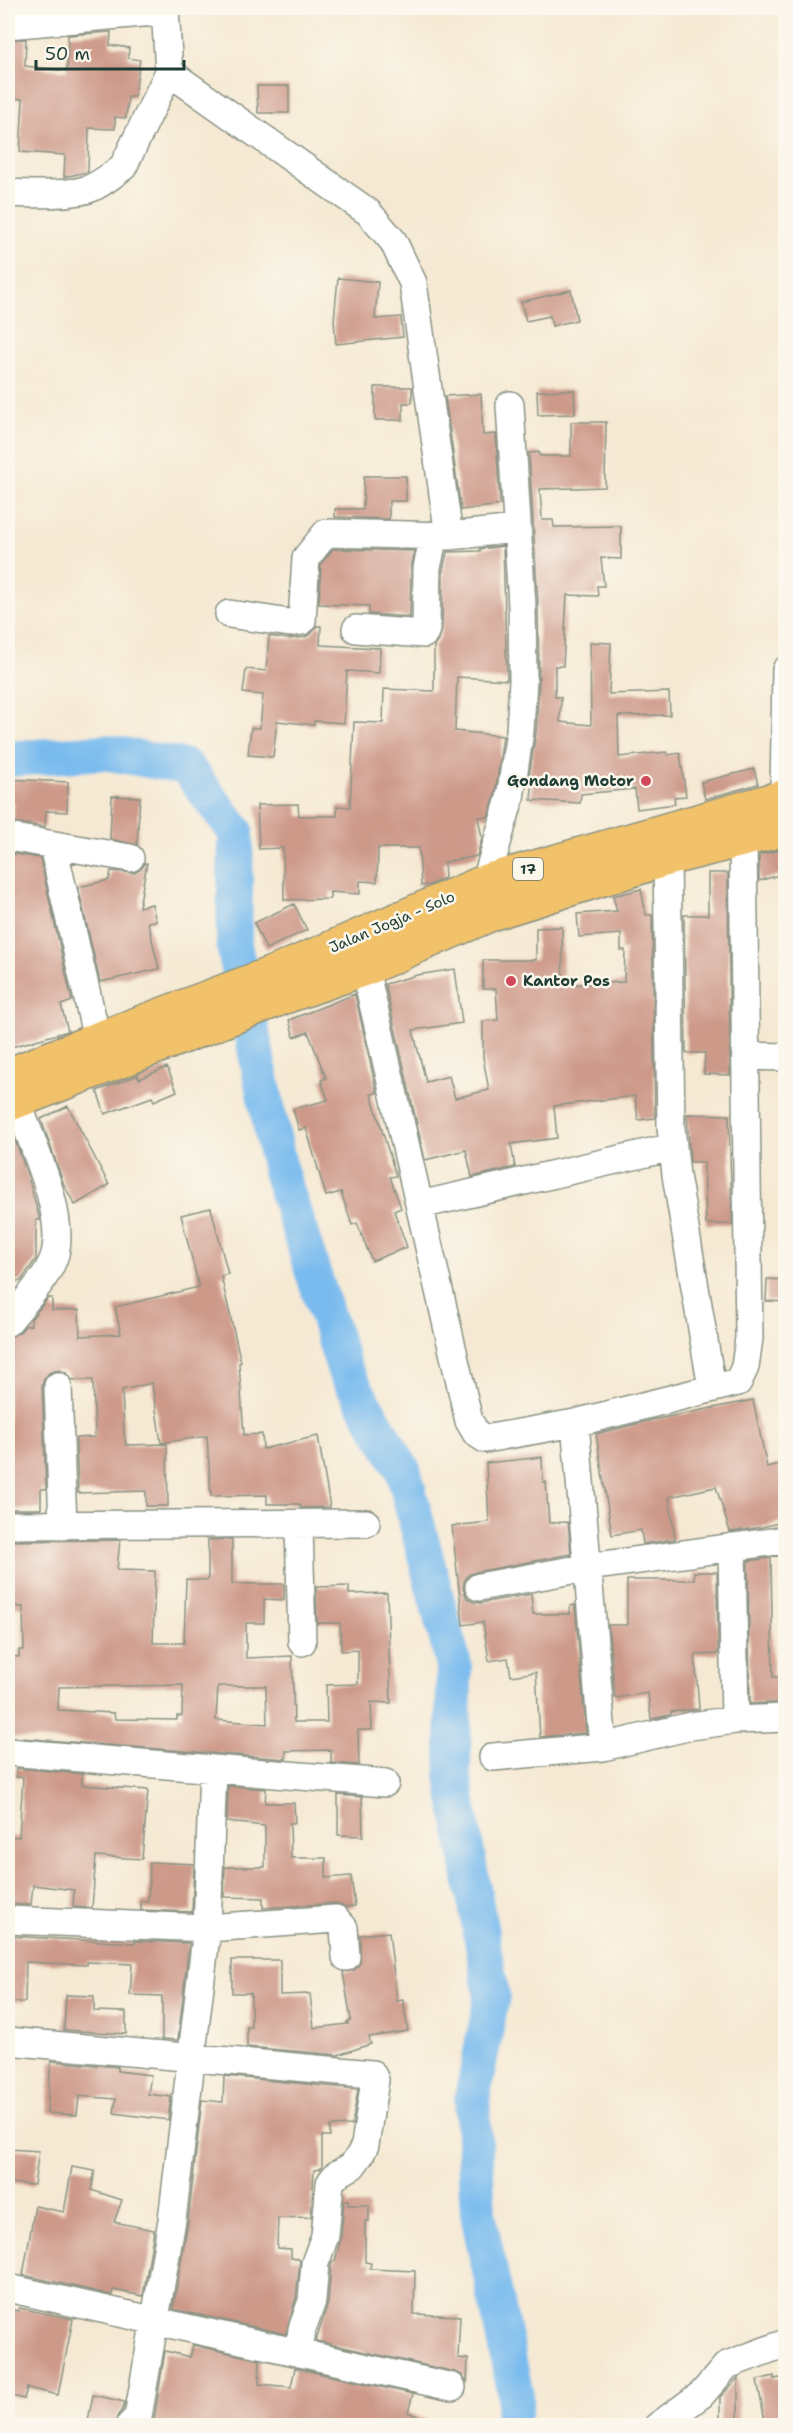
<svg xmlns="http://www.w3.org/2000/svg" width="793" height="2433" font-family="'Shantell Sans',sans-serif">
<rect width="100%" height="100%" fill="#fbf7ec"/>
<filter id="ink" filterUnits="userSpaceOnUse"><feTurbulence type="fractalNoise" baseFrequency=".0167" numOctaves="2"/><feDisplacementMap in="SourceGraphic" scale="12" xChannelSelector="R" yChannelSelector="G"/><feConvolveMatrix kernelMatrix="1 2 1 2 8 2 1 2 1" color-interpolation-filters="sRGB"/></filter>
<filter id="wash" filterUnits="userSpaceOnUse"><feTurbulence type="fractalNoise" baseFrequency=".008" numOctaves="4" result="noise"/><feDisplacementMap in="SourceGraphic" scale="24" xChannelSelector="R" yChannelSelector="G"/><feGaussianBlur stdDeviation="1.35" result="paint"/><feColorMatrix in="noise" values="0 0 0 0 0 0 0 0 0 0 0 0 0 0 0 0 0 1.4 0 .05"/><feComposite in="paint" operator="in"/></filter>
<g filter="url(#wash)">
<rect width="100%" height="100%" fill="#f5e9d3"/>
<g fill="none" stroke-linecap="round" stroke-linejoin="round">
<path stroke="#79bbee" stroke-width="36" d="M8,759l97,-7 81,15 50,65 -2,113 46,226 65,200 58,99 51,196 -1,109 39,221 -20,103 6,115 38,182 -4,30"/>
</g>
<g id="blocks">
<path fill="#cd9989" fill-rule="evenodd" d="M111,32l-1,13 19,3 -1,10 12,2 -6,37h-6l-2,21 -11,-1v12l-26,-1 -1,44 -24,5 1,-22 -45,-3 3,-53 -15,-1v-58l18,-1 -1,27 42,5 1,-36z
M257,86h32v27h-31z
M338,278l40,4 -3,37 26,-2 2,20 -67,7 -2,-24z
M571,290l6,30 -25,6 -2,-10 -24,5 -5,-19z
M375,387h37v16h-9v17h-28z
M574,390l1,24 -37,1 -1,-24z
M481,394l2,41 13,-1 4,71 -39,5 -16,-114z
M571,422h35l-1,65 -65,2 2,31h11l1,7 67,-1v33l-20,-1 3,28h-7l1,10 -31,-1 -4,71h-8v31h6l-1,25 31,3 -1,-83 21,1 -2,51 60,-2 1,23 -52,1 1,41 48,-5 1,3 12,-2 6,43 -12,1 1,7 -38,5 -2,-20 -54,5 -1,9 -49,-3 2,-24h-4l7,-44 3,-52 -1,-75 -9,-152 10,-1 1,4h31z
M364,476h42v25h-17v18l-54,-2v-8h28z
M503,546l4,134 -50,-3 -2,54 48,5 -8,59 -7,22h-10l4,21 -5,18 -33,6 1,16 -16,7 -8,1 -2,-38h-41l-1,34 -17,-1v13l-30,-2v7l-46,1 -1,-52 -24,1 -2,-44 41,-1 1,12h38v-10l13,1 4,-85 29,1 1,-34 50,2v-45l5,-6 3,-10 1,-60 4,-18 33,-1v-2z
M333,549l82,2 -4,17 -1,49 -41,-3v-8l-50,-2 2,-40z
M317,626h4l-1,19 60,3 -1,25 -32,-2 -3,52 -30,-2v4l-37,-4 -4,36 -25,-2 3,-27h9l3,-33 -20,-2 3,-24 20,2 3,-35 19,3 17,-2 6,-3z
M754,769l4,15 -53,15 -4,-17z
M8,779l60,3 -1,30 -21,-1 -1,16 -32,-5 1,-19h-6z
M112,796l28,1 -3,48 -27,-6z
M786,848v25l-27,8v-26z
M8,853l32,5 32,143 -11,4 7,26 -60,17z
M145,863h2l-8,44 13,-3 4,17 -8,1 11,47 -59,13 -22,-95 31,-7 2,-9 24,2 7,-5z
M708,873h20l2,202 -26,-1 1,-21h-19l-2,-138h24z
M641,889l5,26h6l3,203 -17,2 -3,-24 -81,10 3,32 -46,6 4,23 -43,10 -6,-27 -41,10 -40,-176 32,-9 38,-6 7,54 -49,7 13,52 23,-6 6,22 34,-8 -6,-32v-37l15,-1 -2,-31h-13v-29h53v-32l26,-1 1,58 61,-3 1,-32h-4v-16l-42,3 -2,-23 40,-3 -4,-15z
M294,904l13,26 -41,19 -12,-26z
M355,994l22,99 -6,1 25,82 -6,1 11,31 -7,3 13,36 -35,14 -15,-38 -5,2 -11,-33 -15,4 -20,-68 -7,2 -6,-21 35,-9 -7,-20 5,-2 -18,-46 -14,5 -5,-17z
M167,1067l10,24 -23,10 -2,-4 -47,17 -8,-23 41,-16 1,4z
M68,1106l41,79 -34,20 -11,-20 -23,-66z
M687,1114l42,1 3,109h-26l-2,-62h-14z
M13,1134l16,46 11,40h-4v39l-15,22h-13v-145z
M211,1208l17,66 -7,2 20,86 -2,1 5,72 18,-1 1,15 55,-13 12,71 -29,1 -1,-4h-33v-9l-56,1 -4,-60 -46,7 -9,-60 -30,7 2,43 2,12 41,-1 1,62h-22v-15l-68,2 -2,-55 19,-1 -2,-57h-21l-6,-8 -8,-2 -9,3 -5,6 -2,7 4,103h-5v20h-33v-142h3l-1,-30 10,-5 5,-6 6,-1v-6l17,-21h4v12h27l1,26 41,-2 -6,-27 84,-20 -18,-72z
M767,1279l19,1v22l-20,-1z
M753,1400l14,67 12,-3 7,23v34l-24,6 -32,5 -14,-45 -47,10 6,42 -32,5 -2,-14 -29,5 -16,-101 56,-14z
M542,1457l1,25h3l3,41 19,-1 3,32 -95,18 -8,3 -4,7 -1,7 4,9 6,4 8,1 50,-9 2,20h37v-8l5,-1 11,128 -46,4 -4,-65 -25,4 -3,-18 -19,3 -6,-39 -20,3 -11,-99 37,-4 -3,-59z
M232,1539v45h52v16l-20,-1v24h-18v35l46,-2 2,66h33l-1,-37 32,-1v-34l-17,1 -1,-28h-23l-1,-36 33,-1v8l38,-1 4,110 -20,-1 1,28h-14l1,35 -28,-2v-13l-45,1v8l-278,-22v-81l11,1v-7h5l-1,-43 -13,-1 3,-32 -5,-1v-32l112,-1 -3,30 38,1 -2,72h31l2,-64 22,1v-40zM183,1685l-1,31h-5v4l-62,-1 -1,-6 -56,-3 1,-23zM218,1686h48l1,38 -51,-4z
M771,1558l2,119 13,-1v26l-36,2 -2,-143z
M694,1572h23l1,82 -23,1 4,54 -28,3v3l-20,4 -3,-26 -33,5 -7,-73h19v-45h67z
M16,1768l66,6v11l66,5 -6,69 -46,-3 -4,52 -19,-1 1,-17 -41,-5 -2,20 -22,-1 2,-27h-3v-41l11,1 4,-60h-7z
M228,1786l38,3 -1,14h29l1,20h-5l1,35h35v20l25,-2 4,30 -9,1 -11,-4 -72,5v-10l-39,-1 1,-30h40v-41l-38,-4z
M338,1795l24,2 1,39 -25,-1z
M150,1862l44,2 -2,48 -51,-2v-9h7z
M389,1932l8,69 6,-1 5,31 -39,6 2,7 -33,11 -91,-8v-20h4v-34h-19v-33h48v35l30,-1 4,34 34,-4 -1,-2 4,-2 -8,-48 11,-2 6,-7v-28z
M8,1936l127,7v-2l54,2 -11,97 -16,-1v-43l-32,-1 2,-31 -45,-2v3l-61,-3 -1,40h-17z
M66,1995l28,1v15l32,1v22l-62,-4z
M51,2061l67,6v4l33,4 -3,19 23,3 -3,23 -54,-7 2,-14 -37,-3 -2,19 -30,-2z
M224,2076l134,13 -6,36 -22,1v10h-8v31l-2,2 -6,1 -3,47 -33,1 -1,30 14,1v9l9,1 -4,39 -10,36 -113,-25 15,-87 14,-122 21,2z
M8,2149l31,2 -5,34 -26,-2z
M72,2167l23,4 -4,19 31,10 -8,22 40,8 -11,66 -30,-6 -1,5 -89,-20 12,-69 29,6z
M344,2200h4v5h21v16h-4v41l6,1 -1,6 45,2 -1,43 46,2 -2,42 10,1 -1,23 -5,-7 -7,-3 -139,-31 12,-38 3,-37 2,-5h2l6,-23z
M19,2308l54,11 -15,76 -31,-7 -3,11 -16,-4v-86l11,2z
M193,2345l67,15 -1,24 32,3 4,-19 118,26 -5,18 31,14h-288l3,-6 11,-69 25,6z
M774,2376v3l12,-2v49h-20l-9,-46z
M738,2378v48h-18v-29z
M93,2395l32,7 -2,7 -5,6 -4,11h-27z"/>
</g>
</g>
<g filter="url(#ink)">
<use href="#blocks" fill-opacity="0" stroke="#8a9384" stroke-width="1.5"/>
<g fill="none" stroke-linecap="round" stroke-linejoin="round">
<g stroke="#8a9384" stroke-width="30">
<path id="minor" d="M165,8l4,64
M8,25l157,-14
M8,193c20,1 65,3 83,-5 12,-5 22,-14 32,-21l46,-95 199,140 25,29 20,42 36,253 67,-7
M229,614l61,9 12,-2 4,-63 20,-25 123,3
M356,629l68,5 2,-5 1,-61 7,-33
M784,797l2,-127
M8,837l122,21
M53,846l44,193
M667,859l4,268 5,48 36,213
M486,881l24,-83 10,-67 3,-51 -1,-74 -12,-201
M365,969l104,452 7,12 9,6 90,-16 28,324 88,-21 44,-6 51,-2
M746,1056l40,1
M420,1205l253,-58
M8,1322c15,-19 45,-49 48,-73 7,-42 -25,-107 -39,-148
M58,1386l5,140
M575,1423l163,-41 7,-15 4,-29 -6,-498
M299,1524l3,118
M8,1525l358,-2
M732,1547l3,173
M479,1587l110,-20 189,-26 8,2
M8,1752l377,31
M493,1757l110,-10
M8,1920l199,8 129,-9 8,9 2,29
M8,2041l364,33 3,6 -10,65 -5,10 -8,11 -16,9 -6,8 -5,53 -10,27 -3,38 -10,28 -3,24
M8,2288l444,99
M129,2426l9,-9 34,-197 35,-292 6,-159
M658,2426l44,-32 25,-29 59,-22"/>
</g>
<g stroke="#8a9384" stroke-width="36">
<path id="highway" d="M8,1075l89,-36 183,-69 206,-89 300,-85
M8,1105l277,-108 80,-28 129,-56 173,-54 119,-30"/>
</g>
<use href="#minor" stroke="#fff" stroke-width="27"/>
<use href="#highway" stroke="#f2c26a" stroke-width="33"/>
</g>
</g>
<g fill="#d1495b" stroke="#fbf7ec" stroke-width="2">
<circle cx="646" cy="781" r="6"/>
<circle cx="511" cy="981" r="6"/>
</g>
<g text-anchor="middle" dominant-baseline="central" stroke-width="5" stroke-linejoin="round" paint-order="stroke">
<rect fill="#fbf7ec" stroke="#61756b" stroke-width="1.5" x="513" y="858" width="30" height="22" rx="4.5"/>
<g font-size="14" font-weight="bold" fill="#1f3d34">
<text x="528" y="869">17</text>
</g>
<g font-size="15" font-weight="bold" fill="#1f3d34" stroke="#fbf7ec" text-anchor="end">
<text x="634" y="781">Gondang Motor</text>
<text x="523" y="981" text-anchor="start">Kantor Pos</text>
</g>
<g font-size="15" fill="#1f3d34" stroke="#fbf7ec">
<text transform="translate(392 922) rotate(-23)">Jalan Jogja - Solo</text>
</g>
</g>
<rect width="793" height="2433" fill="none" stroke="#fbf7ec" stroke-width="30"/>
<path d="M36 60v9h148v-9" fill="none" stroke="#1f3d34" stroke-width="3"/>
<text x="45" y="60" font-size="18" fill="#1f3d34" stroke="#fbf7ec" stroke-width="4.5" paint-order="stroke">50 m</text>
</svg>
